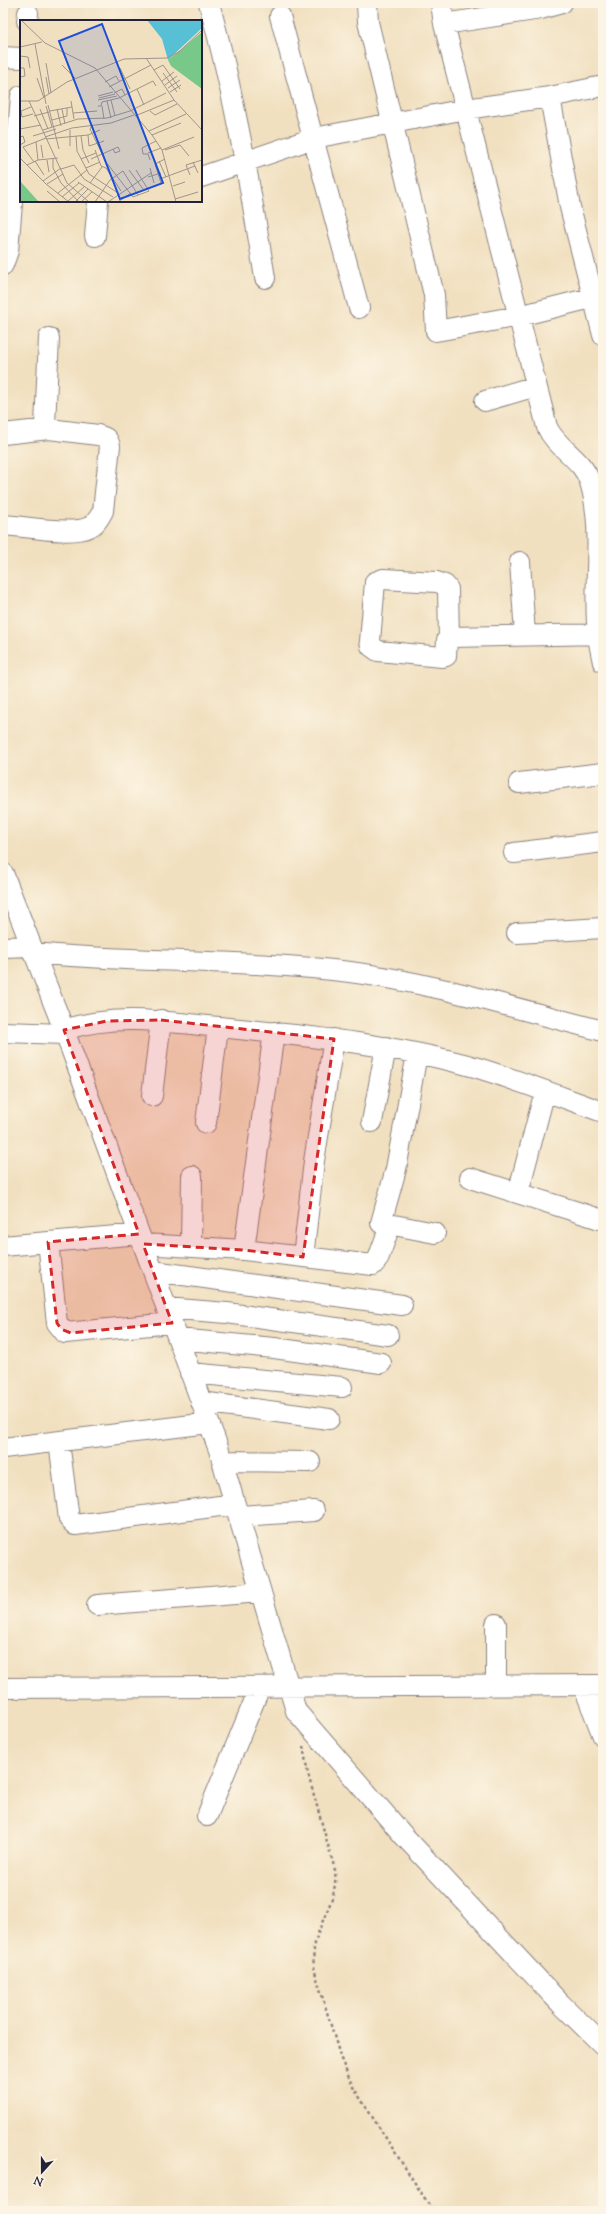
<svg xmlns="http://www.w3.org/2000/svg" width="606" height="2214" font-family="'Sorts Mill Goudy',serif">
<rect width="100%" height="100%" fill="#fcf5e5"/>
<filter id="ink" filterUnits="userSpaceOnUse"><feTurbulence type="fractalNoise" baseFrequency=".025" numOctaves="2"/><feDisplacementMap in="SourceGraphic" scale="8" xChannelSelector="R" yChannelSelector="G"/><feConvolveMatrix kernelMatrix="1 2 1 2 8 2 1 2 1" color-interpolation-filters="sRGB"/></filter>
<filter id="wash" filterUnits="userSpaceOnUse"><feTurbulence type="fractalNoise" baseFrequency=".012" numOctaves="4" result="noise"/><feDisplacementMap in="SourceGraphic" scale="16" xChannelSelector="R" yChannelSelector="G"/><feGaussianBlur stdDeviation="0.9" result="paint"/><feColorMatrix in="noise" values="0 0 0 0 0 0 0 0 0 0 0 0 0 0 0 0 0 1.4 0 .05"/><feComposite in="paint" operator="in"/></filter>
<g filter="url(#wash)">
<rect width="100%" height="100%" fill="#f1e0c0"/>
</g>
<g filter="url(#ink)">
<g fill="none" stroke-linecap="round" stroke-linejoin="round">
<g stroke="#8a817e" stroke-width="22">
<path id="minor" d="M209,3c25,90 41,182 56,275
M367,3l1,19 66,273 2,36 83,-15 84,-21
M441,3l3,21 103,403c9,21 36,32 43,55 15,50 2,102 8,153 1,9 3,18 5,27
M280,16l79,292
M27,21l1,-8
M444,24l97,-15 21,-6
M3,57l18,1
M550,97l20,110 33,128
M201,177l113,-39 152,-29 84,-12 53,-11
M95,236l3,-35
M3,265l5,-14 13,-155
M485,401l51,-15
M3,434l46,-5
M3,525c20,1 70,11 86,2 7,-3 10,-9 14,-16l7,-65c-2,-8 -5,-9 -12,-11l-49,-6 -4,-4 4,-87
M520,562l5,72
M449,638l-1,-49 -3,-4 -8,-3 -54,-3 -8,3 -5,59 1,5 7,5 64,6 4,-1 1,-16 4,-3 152,-3
M519,783l84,-10
M514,853l89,-11
M3,873l61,157 155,420 77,261 108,125 156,167 43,42
M517,933l86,-5
M3,947l27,-1
M33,953c105,10 212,6 317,19 85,11 170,38 253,59
M64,1030c51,-17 103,-8 155,-3 87,9 174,17 259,41 42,13 83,29 125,44
M3,1032l62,2
M152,1096l9,-76
M372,1122l14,-75
M206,1123l12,-96
M470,1178l133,42
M518,1193l27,-102
M381,1223l15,-54 21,-115
M48,1242l9,81 8,10 107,-10
M143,1244l101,6 129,15 5,-6 12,-33 4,-1 41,8
M3,1246l136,-12
M191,1246l1,-70
M244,1250l30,-218
M303,1257l11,-96 20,-122
M153,1271l249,34
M166,1308l61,5 161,22
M178,1339l96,9 107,15
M190,1373l152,14
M201,1402l128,17
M59,1442l10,77 6,6 160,-21
M3,1448l206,-25
M222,1461l88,1
M240,1516l74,-5
M97,1605l164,-13
M496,1685v-61
M583,1685l20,51
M3,1688l600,-3
M207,1816l53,-129"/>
</g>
<path stroke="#8a817e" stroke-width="2.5" stroke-dasharray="3 3" stroke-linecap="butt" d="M303,1746l5,28 27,96c4,40 -29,60 -20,102l26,87 12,28 80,124"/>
<use href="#minor" stroke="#fff" stroke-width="20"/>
</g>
</g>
<path fill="#d62828" fill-opacity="0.2" stroke="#d62828" stroke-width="3" stroke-dasharray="8 5" stroke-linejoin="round" d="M161,1020l173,19 -31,218 -59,-7 -101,-6 29,79 -101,10 -10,-4 -4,-6 -9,-81 91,-8 -75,-204 43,-9z"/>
<g transform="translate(20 20)">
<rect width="182" height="182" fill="#f1e0c0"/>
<path d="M182,12v57l-31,-23 -3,-6zM0,161l19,21h-19z" fill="#77c889"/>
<path d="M127,0h55v8l-34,32 -6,-21z" fill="#57c0d4"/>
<path fill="none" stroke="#9e948b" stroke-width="1" d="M1,0l24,23 50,25 57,67 10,15 14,52M15,24l11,60M0,27l22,-5M0,36l8,1 2,11M126,38l28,42M26,43l5,30M42,45l13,13M0,48h4l1,8 -5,1M100,48l10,21M134,50l9,-5 17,24M143,53l14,19M26,57l3,17M17,58l7,20M142,61l12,-9M85,62l11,-6 3,5M145,65l12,-9M89,67l42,-22M148,68l12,-8M117,69l7,16M150,72l11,-7M94,73l8,-4 3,6M78,76l15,-4M79,78l16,-4M99,78l34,-17 3,5M78,80l19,-4M91,80l4,16M0,81h18l29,-19 57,-23 43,-1 12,-6 23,-22M9,81l38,82 22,19M51,81l3,18M87,81l4,17M28,85l11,44M26,86l6,21M78,86h3l1,-4 17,-4M82,86l2,13M11,87l-10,4 1,6 11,-3M20,89l8,20M37,89l4,17M42,89l3,15M30,91l22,-4M110,91l36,-18M130,91l5,4 22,-11M53,93l24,-2M14,96l15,-4M115,96l39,-16 28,30M32,100l15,-4v-8M72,105l-2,4 16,33 27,35 16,-6 -13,-21M0,109l21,-4M23,110l35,-11 29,-1 23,-7M50,110v16M129,111l37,-17M68,115l1,11 15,-5M132,115l29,-12M13,116l23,-7M56,116l1,15 12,23 29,19M61,116l2,14 6,13M0,117l3,-1 2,6 -5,3M25,117l27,-9 39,-5 23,-8M26,119l42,-4 12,-5M16,122l2,18M21,125l2,13M75,130l6,16 5,2 15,23M142,130l32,-13M145,130l15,-5 9,11M128,133l13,-5M0,138l26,26 23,18M33,139v9l8,15 18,19M61,139l15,-6M71,139l27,-12 2,4 -5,2 -2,-4M27,140l2,12M130,140l-2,-6h-5l-1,-6 14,-7M15,141l9,14M139,141l7,16M14,142l-11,-15 23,-9M173,142l5,11M7,145l11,-5 20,-2M66,148l14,-6M130,148l4,15M41,149l13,-4 10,14 29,18M109,150l14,19M170,155l-4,-10 16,-5M128,157l13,-4M140,159l35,-13M23,161l18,-13M58,162l29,20M70,163l12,-16M141,163l-6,-19 10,-5M27,164l16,-10M153,166l12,-4M27,171l13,11M38,173l29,-23M42,177l17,-14M155,179l23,-7M48,181l16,-14M55,182l13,-13M61,182l11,-10M75,182l15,-22 13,-9 15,24M88,182l43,-29M98,182l13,-9"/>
<path fill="#1d4ed8" fill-opacity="0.15" stroke="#1d4ed8" stroke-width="2" d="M82,4l61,159 -43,16 -61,-158z"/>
<rect width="182" height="182" fill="none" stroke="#22223b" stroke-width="2"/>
</g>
<rect width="606" height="2214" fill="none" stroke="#fcf5e5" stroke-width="16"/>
<g transform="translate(42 2172) rotate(201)" stroke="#fcf5e5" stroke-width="3" paint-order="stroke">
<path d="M0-3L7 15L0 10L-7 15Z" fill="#22223b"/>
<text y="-6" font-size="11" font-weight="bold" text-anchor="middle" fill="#22223b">N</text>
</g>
</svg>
